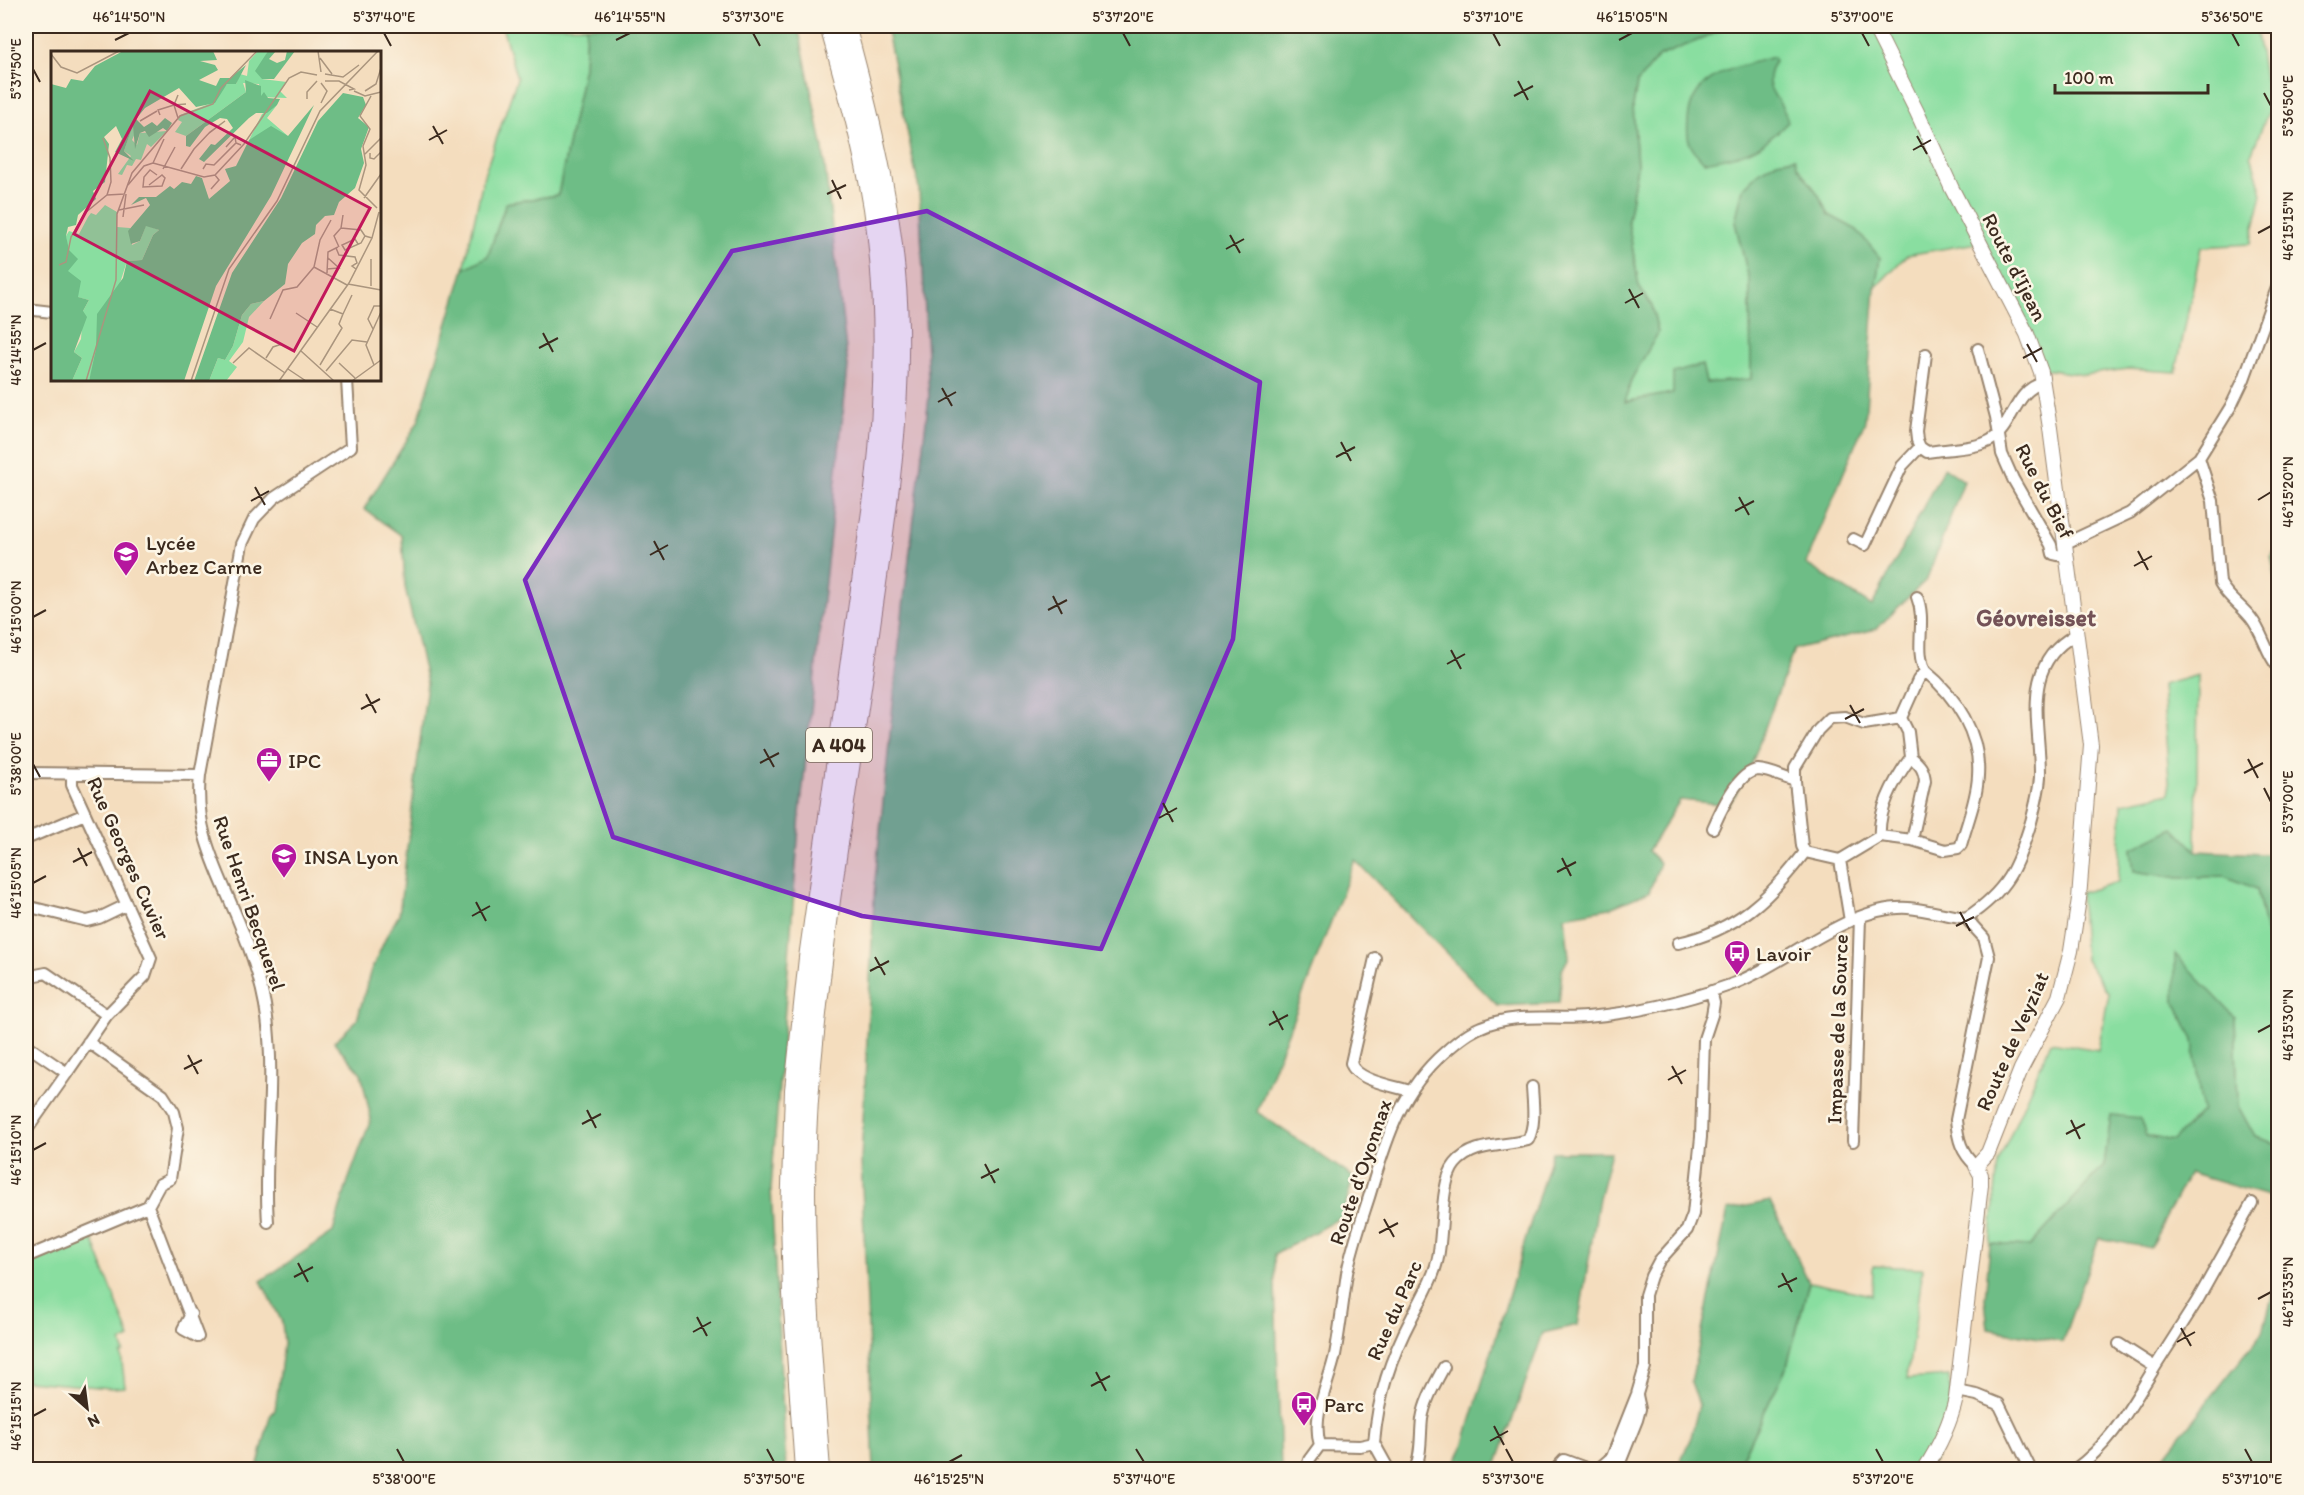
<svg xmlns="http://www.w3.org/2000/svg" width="2304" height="1495" font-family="Itim,sans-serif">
<rect width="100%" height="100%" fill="#fcf5e5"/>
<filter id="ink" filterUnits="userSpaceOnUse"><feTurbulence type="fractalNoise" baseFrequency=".0167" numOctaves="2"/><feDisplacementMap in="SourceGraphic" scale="12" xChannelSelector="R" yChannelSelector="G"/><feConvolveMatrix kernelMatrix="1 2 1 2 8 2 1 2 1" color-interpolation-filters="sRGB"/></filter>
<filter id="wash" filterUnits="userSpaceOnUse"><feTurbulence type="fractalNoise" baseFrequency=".008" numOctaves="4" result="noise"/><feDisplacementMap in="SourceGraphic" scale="24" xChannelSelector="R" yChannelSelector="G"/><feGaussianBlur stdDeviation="1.35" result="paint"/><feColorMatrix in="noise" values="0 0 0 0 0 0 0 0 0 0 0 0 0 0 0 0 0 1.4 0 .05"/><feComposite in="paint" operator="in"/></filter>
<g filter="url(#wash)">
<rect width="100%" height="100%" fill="#f4ddbe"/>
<path fill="#89dea0" stroke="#62845f" stroke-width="1.5" d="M502,26h84l-2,41 -26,128 -52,8 -18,53 -24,13 20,-94 33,-96z
M1727,26h529l13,84 -18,45 11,39 -12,50 -49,3 -25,125 -49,-3 -43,6 -40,-6 -62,-127 -75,13 -32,33 5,-30 -23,-28 -28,-15 -11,-21 -22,-28 -2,-8 -17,3 -18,11 -24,50 15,61 1,97 -45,3 -4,-18 -29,28 -48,9 6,-22 27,-47 -6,-27 -13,-19 -11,-66 9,-55 -4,-60 4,-23 22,-27 50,-20z
M2198,675l-2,176 -65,-2 3,22 45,7 45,-2 33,13 14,68 7,68v119l-23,-7 -17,-31 -3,-89 -60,-16 18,39 9,71 -29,30 -27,-5 -35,-21 -7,51 -74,80 -40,-2 8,-81 53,-121 47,8 11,-56 -24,-35 -5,-66 38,-11 4,-79 48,-10 -8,-108z
M91,1235l39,103 -9,4 3,10 -3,2 4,33 -14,1 -85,-7v-117z
M1873,1266l50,2 -16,111 43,-3 2,54 -24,39 -192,1 51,-104 22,-84 63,13z"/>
<path fill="#6ebd86" stroke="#547452" stroke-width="1.5" d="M586,26h212l25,123 25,218 -48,447 -29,375 15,280h-529l13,-53 5,-6 9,-67 -2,-21 -21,-41 72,-49 15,-51 23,-62 -10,-46 -27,-31 23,-22 13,-47 17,-38 12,-20 28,-232 -22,-96 -3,-51 -38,-27 54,-87 46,-153 24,-13 18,-53 52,-8 26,-128z
M886,26h841l-18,10 -50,20 -22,27 -4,23 4,60 -9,55 11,66 13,19 6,27 -27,47 -6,22 48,-9v-20l29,-8 4,18 45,-4 -1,-96 -15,-61 8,-34 16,-16 18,-11 18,-3 2,8 21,28 11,21 28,15 23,28 -5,30 -10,133 -59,143 66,42 72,-139 20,14 -37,98 -51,50 -82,20 -45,122 -20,34 -49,-5 -32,51 12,12 -11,29 -39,16 -45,8 4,41 -7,13 -3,33 -61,3 -143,-146 -98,252 96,65 -10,39 -69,39 7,214 -407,1 -13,-309 14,-281 28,-273 26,-210 -10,-208z
M1773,57l2,4c-18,30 9,37 13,61 -29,30 -45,33 -84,40 -14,-14 -18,-21 -16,-41 3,-47 46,-53 85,-64z
M2278,547v42l-7,-33z
M2174,828l22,23 66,3 16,-1v172l-7,-68 -14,-68 -33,-13 -45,2 -45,-7 -3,-22z
M2175,954l60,63 3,89 17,31 23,7v55l-89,-26 -39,75 -51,-10 -37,104 -74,-13 -3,-30 5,-55 40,2 74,-80 7,-51 29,3 6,18 27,5 29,-30 -9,-71 -18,-39z
M1552,1152h59l-12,46 -21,127 -35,8 -48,136h-43l10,-20z
M1770,1201l39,81 -22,84 -51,103h-59l14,-32 8,-32 -8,-23 37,-172z
M2278,1273v196h-124l109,-137z"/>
</g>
<g filter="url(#ink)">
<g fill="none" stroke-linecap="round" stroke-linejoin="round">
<g stroke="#98846e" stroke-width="14">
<path id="minor" d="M26,309l26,3
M1978,349l18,68 6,37 11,25 38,66 2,9 13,3
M1920,447l-3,-7 -1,-9 10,-77
M2199,458l14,43 7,82c8,15 21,22 31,35 12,15 15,35 27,49
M1853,539l12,6 37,-79 18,-19 7,5c18,-3 49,-3 64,-12 22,-13 23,-50 52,-57
M2064,544l66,-31 69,-55 32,-52 13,-27 34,-94
M1917,597c10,24 -3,51 8,74
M1911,757c9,8 13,12 14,24l-13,59
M26,773l174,2 42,-231 12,-25 20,-21 77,-51 -4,-67
M200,775c-5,49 11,82 30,126 16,37 32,77 37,117 9,68 -4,136 1,204
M1713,828c7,-16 25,-57 45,-58 11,0 26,8 37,11
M1880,836l32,4 33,10 13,-2 3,-3c6,-22 16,-46 17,-69 3,-41 -22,-80 -53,-105l-7,9 -17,38 7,14 3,25c-16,22 -33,51 -31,79l-40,24 -35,-8 -3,-6 -7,-65v-13l23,-38 12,-12 15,-1 19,7 37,-6
M26,839l59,-25
M1840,860l10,61
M26,906l61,15 12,-3 27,-13
M1966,918c41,-27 51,-50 65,-96 4,-15 8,-30 9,-45 1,-52 -21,-111 35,-142
M1966,918l18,20 5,19 -33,163c2,20 5,32 20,46
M1678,943c59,-13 92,-45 127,-91
M1375,958l-24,105c4,17 43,23 59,28
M26,977l20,-4 61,42
M88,1042l75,53 11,17 4,16 -8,51 -10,5 -12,22 50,131 -15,-8 8,-15
M26,1045l41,28 -41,58
M67,1073l40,-58 38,-39 6,-18 -79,-173v-11
M1853,1141l7,-224
M26,1257l122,-51
M2155,1367l42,-66 55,-98
M1957,1391l20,4 22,9 32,66
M1374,1443l15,27
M1320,1445l40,1 14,-3c4,-47 16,-84 38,-126 9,-18 20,-35 25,-55 7,-25 2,-79 18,-98 18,-22 48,-17 73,-24 8,-15 5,-36 4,-53
M1306,1470l3,-10 11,-15c-9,-29 9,-62 15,-90 5,-27 8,-55 12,-82 5,-26 14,-51 22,-76 17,-56 30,-105 76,-145 10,-9 23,-20 36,-25 34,-15 70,-7 106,-10 48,-4 98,-16 143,-32 55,-20 120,-81 178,-77 19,2 39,7 58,10
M1415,1470c7,-18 5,-33 7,-51 3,-19 13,-35 22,-52
M1555,1470l9,-10 27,10
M1597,1470l15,-13 25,-63 8,-27v-72l6,-19 8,-15 28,-31 6,-16 8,-77 3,-98 8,-24 2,-12 -3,-12
M1617,1470l20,-50 3,-11 -3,-14
M2074,1470c39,-28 56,-63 81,-103l-36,-23"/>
</g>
<g stroke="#98846e" stroke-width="16">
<path id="tertiary" d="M1874,26l43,86 35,77 75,145 14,38 9,56 41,317 -12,154 -8,52 -12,46 -38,72 -33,84 -12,13 5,9v10l-25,213c-6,27 -17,49 -32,72"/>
</g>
<g stroke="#98846e" stroke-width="22">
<path id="motorway" d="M805,1470l-12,-176 -2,-77 4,-127 14,-132 66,-468c11,-95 13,-188 -1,-282 -10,-62 -27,-122 -44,-182
M820,1470c-10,-132 -22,-263 -10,-395 13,-150 39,-300 60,-450 14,-98 30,-198 28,-298 -2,-103 -26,-202 -53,-301"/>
</g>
<use href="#minor" stroke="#fff" stroke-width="10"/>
<use href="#tertiary" stroke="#fff" stroke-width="14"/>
<use href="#motorway" stroke="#fff" stroke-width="20"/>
</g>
</g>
<path fill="#7b2cbf" fill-opacity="0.2" stroke="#7b2cbf" stroke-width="4.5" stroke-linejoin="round" d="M927,211l333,171 -27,257 -132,310 -239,-33 -249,-79 -88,-257 207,-329z"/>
<path fill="none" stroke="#3b2a1e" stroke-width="2" d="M384,33l7,13M753,33l7,13M1123,33l7,13M1493,33l7,13M1862,33l7,13M2232,33l7,13M115,40l14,-7M616,40l14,-7M1619,40l13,-7M33,69l7,13M1518,81l10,19M2264,93l7,13M1514,96l19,-10M433,126l10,18M1917,136l10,18M429,140l18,-10M1913,150l18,-10M832,180l9,19M827,194l19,-9M2258,233l13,-7M1230,235l10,18M1226,249l18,-10M1629,289l10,19M1625,303l18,-10M543,333l10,19M2027,344l10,18M539,348l19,-10M33,350l13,-7M2023,358l19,-10M942,388l10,18M938,402l18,-10M1341,442l10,19M1336,457l19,-10M255,487l10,18M1739,497l10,18M2258,500l13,-8M251,501l18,-10M1735,511l19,-10M654,541l10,19M2138,551l10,19M650,555l18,-10M2134,566l18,-10M1053,596l9,18M1048,610l19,-10M33,617l13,-7M1451,650l10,19M1447,664l18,-10M366,694l10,19M1850,705l10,18M361,709l19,-10M1845,719l19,-10M764,749l10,18M2248,759l10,19M760,763l19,-10M33,764l7,13M2244,773l19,-10M2264,788l7,14M1163,803l10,19M1159,818l18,-10M78,848l9,18M1562,858l9,18M73,862l19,-10M1557,872l19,-10M33,883l13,-7M476,902l10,19M1960,912l10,19M472,916l18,-10M1956,926l18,-9M875,957l10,18M870,971l19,-10M1273,1011l10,19M1269,1025l19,-10M2258,1032l13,-7M188,1055l10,19M1672,1066l10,18M184,1069l18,-9M1668,1080l18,-10M587,1110l9,18M2071,1120l9,19M582,1124l19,-10M2066,1134l19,-10M33,1150l13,-7M985,1164l10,19M981,1178l18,-9M1384,1219l10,18M1379,1233l19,-10M298,1263l10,19M1782,1273l10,19M294,1277l19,-10M1778,1287l19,-9M2258,1299l13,-7M697,1317l10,19M2181,1328l10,18M693,1332l18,-10M2177,1342l18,-10M1096,1372l10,19M1091,1386l19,-10M33,1416l13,-7M1494,1426l10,19M1490,1441l18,-10M397,1449l7,13M767,1449l7,13M1136,1449l8,13M1506,1449l7,13M1876,1449l7,13M2245,1449l7,13M949,1462l13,-7"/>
<defs>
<g id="school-pin" transform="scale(1.35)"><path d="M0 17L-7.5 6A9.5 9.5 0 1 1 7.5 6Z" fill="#b5179e" stroke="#fcf5e5"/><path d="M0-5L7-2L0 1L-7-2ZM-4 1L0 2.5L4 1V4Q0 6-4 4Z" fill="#fff"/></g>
<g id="office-pin" transform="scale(1.35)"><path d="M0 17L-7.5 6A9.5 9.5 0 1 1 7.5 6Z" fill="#b5179e" stroke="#fcf5e5"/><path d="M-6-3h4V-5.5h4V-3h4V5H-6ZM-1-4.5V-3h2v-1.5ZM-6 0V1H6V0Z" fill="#fff"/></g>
<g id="university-pin" transform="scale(1.35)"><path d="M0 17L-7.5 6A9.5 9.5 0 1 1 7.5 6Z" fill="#b5179e" stroke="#fcf5e5"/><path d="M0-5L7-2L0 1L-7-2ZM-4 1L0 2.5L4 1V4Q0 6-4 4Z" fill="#fff"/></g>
<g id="bus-pin" transform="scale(1.35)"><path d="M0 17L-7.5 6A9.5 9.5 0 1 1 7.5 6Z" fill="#b5179e" stroke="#fcf5e5"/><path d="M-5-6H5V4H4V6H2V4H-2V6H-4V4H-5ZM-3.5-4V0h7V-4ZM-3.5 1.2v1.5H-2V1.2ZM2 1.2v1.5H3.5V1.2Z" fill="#fff"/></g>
</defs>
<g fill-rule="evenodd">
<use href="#school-pin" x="126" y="554"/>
<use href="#office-pin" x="269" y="760"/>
<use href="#university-pin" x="284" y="856"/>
<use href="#bus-pin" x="1737" y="953"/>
<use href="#bus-pin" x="1304" y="1404"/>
</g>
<g text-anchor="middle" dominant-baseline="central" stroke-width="5" stroke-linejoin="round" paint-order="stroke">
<rect fill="#fcf5e5" stroke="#75675a" stroke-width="1.5" x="806" y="728" width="66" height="34" rx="4.5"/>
<g font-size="20" font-weight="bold" fill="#3b2a1e">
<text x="839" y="745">A 404</text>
</g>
<g font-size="21" fill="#3b2a1e" stroke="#fcf5e5">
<text transform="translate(2015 267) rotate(63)">Route d'Ijean</text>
<text transform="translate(2045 491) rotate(63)">Rue du Bief</text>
<text transform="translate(129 858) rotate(66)">Rue Georges Cuvier</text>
<text transform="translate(250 903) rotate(71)">Rue Henri Becquerel</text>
<text transform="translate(1837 1029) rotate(-88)">Impasse de la Source</text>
<text transform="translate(2012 1041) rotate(-66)">Route de Veyziat</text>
<text transform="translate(1360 1172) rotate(-71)">Route d'Oyonnax</text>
<text transform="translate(1394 1310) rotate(-66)">Rue du Parc</text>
</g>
<g font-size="21" fill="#3b2a1e" stroke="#fcf5e5" text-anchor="start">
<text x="146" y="542">Lycée<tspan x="146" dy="24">Arbez Carme</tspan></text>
<text x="288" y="760">IPC</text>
<text x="304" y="856">INSA Lyon</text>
<text x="1756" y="953">Lavoir</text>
<text x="1324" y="1404">Parc</text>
</g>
<g font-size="24" font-weight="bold" fill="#735257" stroke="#fcf5e5">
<text x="2036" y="617">Géovreisset</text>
</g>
</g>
<g transform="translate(51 51)">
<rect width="330" height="330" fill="#f4ddbe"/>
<path d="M207,0h10l-6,11v17l25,3 -7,9 7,7 -26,-1 -2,-13 -16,-1 3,9 -60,44 -11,-4 7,-10 -4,-2 2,-5 29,-11 18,-20h9l4,-10 7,2 2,-15zM226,54l-10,13 21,18 -22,-4 -17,8 13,-26zM82,73l3,7 -4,9 5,5 3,-12 27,-2 -16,16 -4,-3 -6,16 -5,-1 -4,7 -5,-1 -5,10 -4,-1 13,-18 -7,-5zM54,154l12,7v15l13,1 2,17 8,-4 6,-16 13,5 -6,5 -11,25 -15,1 -38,120h-17l10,-23 -8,-6 7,-13 2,-28 6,-11 -12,-3 -1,-17 -8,-8 -2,-36 3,-5 10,3 9,-17 3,-4 5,2zM213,250l-15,16 -6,25 -14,19 8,6 -11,14h-17l9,-23 7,2 8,-14 9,-31 9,-11z" fill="#89dea0"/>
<path d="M72,0h90l4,9 -17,1 15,4 3,5 -19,10 17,6 4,-8h10l16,-13 -10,19h-9l-12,19 -19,4 -17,-19 -34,20 -9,11 8,8 8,-5 5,4 8,-8 7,5 -5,8 -4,-3 -14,9 -4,-6 -5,2 -5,16 -2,-24 -9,26 10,10 -19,-9 7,-13 -6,-13 -12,11 5,7 -4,38 -12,9 3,8 -18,16 -2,10 -8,2 -2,9 3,14 9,9 -10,12 13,10 -3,16 11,3 -6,11 4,6 -13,35 8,6 -10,23h-21v-297l15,4 5,-9 12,2 12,-15zM217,0h8l-7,8 8,4 8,-3 2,-9h8l-21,28h-12l-7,-8zM194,29l16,6v10l3,-4 4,6 12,1 -3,6 -10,8h-11l-7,5 -45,44 -5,-3 12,-15 4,1 18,-17 -6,-9 -7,-1 -15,9 -15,20 -4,-1v-10l60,-44zM292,42l20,4 3,8 -8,13 11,9 -8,22 3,14 -9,25 -16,14 -5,13 -9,1 -9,9 -1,9 -13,9 -14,21 -3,20 -21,17 -13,3 -9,11 -9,31 -8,14 -7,-2 -9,23h-15l38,-108 49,-75 37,-77zM263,54l-43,91 -55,90 -32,95h-95l7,-32 1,-35 26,-36 4,-17 15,-1 11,-25 6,-5 -13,-4 -6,15 -9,3 -3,-13 22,-26 -4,-7 -15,7 8,-8h17l14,-11 4,3 8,-7 9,2 5,-8 6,2 7,21 21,-18 -5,-12 11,-3 13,-26 22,-14 17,10z" fill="#6ebd86"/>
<path fill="none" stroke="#aa957e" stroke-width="1.5" d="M267,0l3,21M0,3l10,13 16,6 42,-22M269,7l12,16M274,23l18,3 16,-12M274,30h14l15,8 -5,1M303,40l11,5 16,-4M314,40l11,-7 5,-16M127,44l-4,10 12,-1M320,45l-11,20 10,13 -7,17 3,19 -7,25 18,18M256,48v-7l10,-11M270,52l6,-12 -6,-8M109,64l-2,-5 16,-5 4,13M89,70l17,-10M52,87l7,20 1,24 -4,13M175,96l9,-10 1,6M319,102v5l4,1 7,-7M314,103l16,-16M102,112l51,14 11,-2 29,-31 45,-66 12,-6 16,3M102,112l11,-24M112,118l12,-22M130,118l13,-20 16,-17 15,-11 -17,13M152,118l3,-5 8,1 22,-22 5,2M77,134l16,-19 9,-3M98,134l13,-10 3,3 -3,8 -19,1 1,-10 6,-7 7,5M160,138l8,-9 -4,-5M313,147l17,-24M68,159l25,-5M72,166l3,-23M290,177l20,2 4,6M307,193l-3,-5 -13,6 3,5 16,-7 4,-7 7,2M288,196l-5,-11 7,-8 2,-13M285,197l3,7 16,2 2,6 -5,3 4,3M8,214l7,-3 5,-25 14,-24 22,-18 18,-1M263,216l6,-27 11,-20M276,218l12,-1 -11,-10M276,222l1,-21 10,-5M297,233l33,6M320,235v-27M245,262l21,14M292,263l9,-19M219,268l13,-29 14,-3 17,-20 33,18M322,278l-5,-10 6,-13h7M250,300l33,30M215,307l7,-11 9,-3M182,312l16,-15 36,25M288,312l16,15M269,314l22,-37 -3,-4 4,-10 -13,-5M323,314l-8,-20 15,-33M237,318l18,12M275,320l26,-31 15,2M35,330l30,-101 1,-66 15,-41 48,-57 33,-12 8,-16 36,-37M140,330l38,-112 48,-68 43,-90 58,-60M228,330l70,-98 23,-45 7,-26M301,330l29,-21"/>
<path fill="#c2185b" fill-opacity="0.15" stroke="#c2185b" stroke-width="3" d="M99,40l220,117 -76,143 -220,-117z"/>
<rect width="330" height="330" fill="none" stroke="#3b2a1e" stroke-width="3"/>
</g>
<rect width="2304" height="1495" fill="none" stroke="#fcf5e5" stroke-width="66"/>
<g transform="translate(87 1408) rotate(152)" stroke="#fcf5e5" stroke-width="4.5" paint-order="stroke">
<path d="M0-4.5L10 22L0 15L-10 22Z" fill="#3b2a1e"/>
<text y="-9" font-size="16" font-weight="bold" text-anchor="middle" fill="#3b2a1e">N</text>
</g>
<path d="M2055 84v9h153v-9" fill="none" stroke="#3b2a1e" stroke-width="3"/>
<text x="2064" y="84" font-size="18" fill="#3b2a1e" stroke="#fcf5e5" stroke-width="4.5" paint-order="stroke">100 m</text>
<rect x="33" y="33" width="2238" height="1429" fill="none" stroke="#3b2a1e" stroke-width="2"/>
<g font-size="15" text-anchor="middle" fill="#3b2a1e">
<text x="129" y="22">46°14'50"N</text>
<text x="384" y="22">5°37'40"E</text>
<text x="630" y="22">46°14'55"N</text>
<text x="753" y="22">5°37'30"E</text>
<text x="1123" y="22">5°37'20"E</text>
<text x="1493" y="22">5°37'10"E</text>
<text x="1632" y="22">46°15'05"N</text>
<text x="1862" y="22">5°37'00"E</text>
<text x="2232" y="22">5°36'50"E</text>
<text transform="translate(16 69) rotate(-90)" y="5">5°37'50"E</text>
<text transform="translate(2288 106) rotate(-90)" y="5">5°36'50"E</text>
<text transform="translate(2288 226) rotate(-90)" y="5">46°15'15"N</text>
<text transform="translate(16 350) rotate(-90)" y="5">46°14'55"N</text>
<text transform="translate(2288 492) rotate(-90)" y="5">46°15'20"N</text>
<text transform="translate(16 617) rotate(-90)" y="5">46°15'00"N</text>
<text transform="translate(16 764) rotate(-90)" y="5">5°38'00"E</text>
<text transform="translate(2288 802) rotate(-90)" y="5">5°37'00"E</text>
<text transform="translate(16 883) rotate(-90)" y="5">46°15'05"N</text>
<text transform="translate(2288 1025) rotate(-90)" y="5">46°15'30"N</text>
<text transform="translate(16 1150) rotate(-90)" y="5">46°15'10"N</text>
<text transform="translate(2288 1292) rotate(-90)" y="5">46°15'35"N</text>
<text transform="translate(16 1416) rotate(-90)" y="5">46°15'15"N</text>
<text x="404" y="1484">5°38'00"E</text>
<text x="774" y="1484">5°37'50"E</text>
<text x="949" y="1484">46°15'25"N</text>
<text x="1144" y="1484">5°37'40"E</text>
<text x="1513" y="1484">5°37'30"E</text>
<text x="1883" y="1484">5°37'20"E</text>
<text x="2252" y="1484">5°37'10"E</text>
</g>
</svg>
